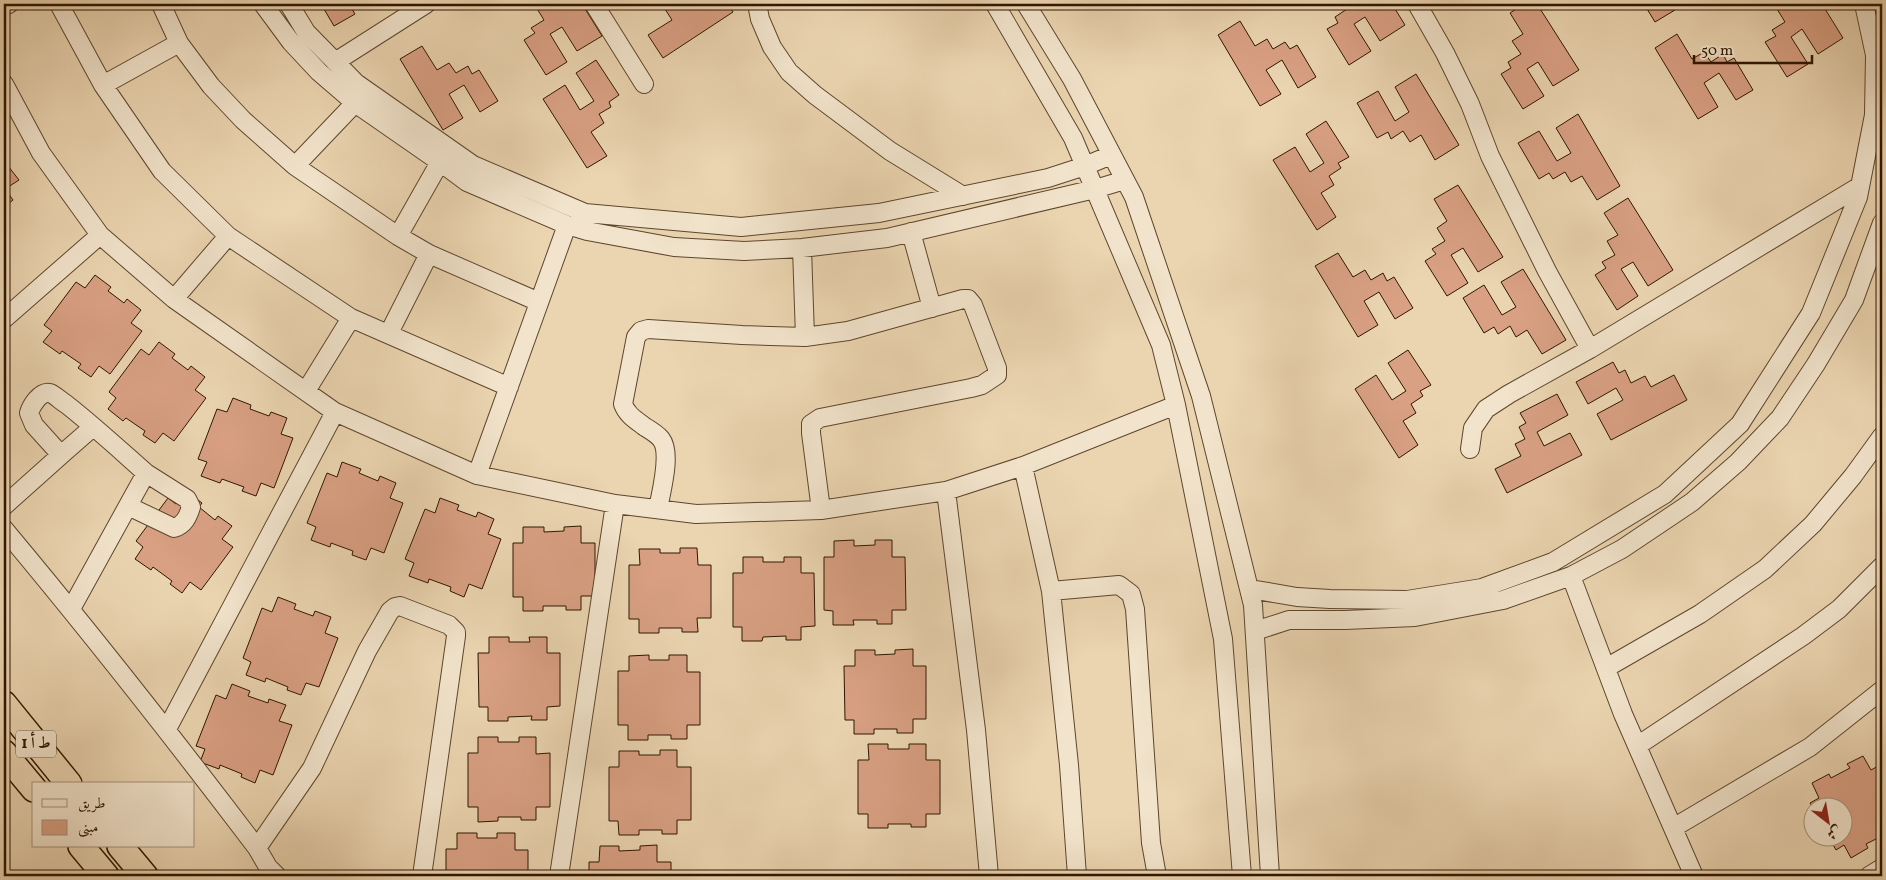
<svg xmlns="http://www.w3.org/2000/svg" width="1886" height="880" font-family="Vollkorn,Amiri,serif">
<rect width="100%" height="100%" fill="#ebd5b1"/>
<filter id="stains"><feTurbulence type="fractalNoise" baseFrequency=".004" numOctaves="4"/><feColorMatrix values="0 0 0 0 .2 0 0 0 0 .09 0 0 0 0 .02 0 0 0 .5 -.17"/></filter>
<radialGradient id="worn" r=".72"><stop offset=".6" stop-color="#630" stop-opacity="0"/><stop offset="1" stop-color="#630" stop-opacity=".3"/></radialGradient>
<path fill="#d9a083" stroke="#2f1600" d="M321,4h28l6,10 -21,12z
M541,4h41l20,32 -25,15 -15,-24 -12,7 17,28 -21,13 -22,-35 11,-7 -4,-5 13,-8 -8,-13z
M673,4h20l1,3 5,-3h29l5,8 -70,46 -15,-23 24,-15 -7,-11z
M1344,4h48l13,21 -25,16 -15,-24 -11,7 17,27 -22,14 -22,-36 11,-6 -3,-6 12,-8z
M1524,4h13l42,66 -26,16 -15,-24 -11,7 17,27 -21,13 -22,-35 10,-6 -3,-6 13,-8 -9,-13 11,-7 -13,-21z
M1644,4h27l4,6 -20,12z
M1785,4h37l21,34 -25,16 -16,-25 -11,8 17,27 -21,13 -22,-35 11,-6 -4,-6 13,-8 -8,-13z
M1240,21l15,25 12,-7 6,10 12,-7 5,7 7,-4 19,32 -18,11 -16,-28 -16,10 15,24 -21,12 -42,-71z
M1677,34l15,25 12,-7 7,10 12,-8 4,8 7,-4 19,32 -17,10 -17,-27 -15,10 14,24 -20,12 -43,-71z
M422,46l15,24 12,-7 7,10 12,-7 4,8 7,-4 19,31 -18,11 -16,-27 -15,9 14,24 -20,12 -43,-71z
M596,60l23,35 -10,7 2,5 -12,7 5,9 -13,9 16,24 -20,12 -44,-69 22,-14 15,25 14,-9 -18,-28z
M1416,74l43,71 -24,15 -14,-25 -11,7 -7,-11 -12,8 -3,-7 -11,6 -20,-35 21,-12 17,30 14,-9 -14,-25z
M1578,114l42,72 -23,14 -15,-24 -11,6 -6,-10 -12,7 -4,-6 -10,6 -21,-36 21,-12 18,30 14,-8 -15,-25z
M1326,121l23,36 -11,6 3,5 -12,8 5,9 -13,8 15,24 -19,13 -44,-70 22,-13 15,25 14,-9 -18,-29z
M8,166l11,14 -14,9 8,11 -9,7v-39z
M1458,185l45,72 -25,15 -15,-24 -12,7 17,28 -21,13 -22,-35 11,-7 -4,-5 13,-8 -8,-13 10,-7 -13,-22z
M1628,198l45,72 -25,16 -15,-24 -12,7 17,27 -21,14 -22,-35 11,-7 -4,-6 13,-7 -8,-14 11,-6 -14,-22z
M1338,253l15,24 12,-7 6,10 12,-7 4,8 7,-4 19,31 -18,11 -16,-27 -15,9 14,24 -20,12 -43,-71z
M1523,269l43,71 -24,14 -15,-24 -11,7 -6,-11 -12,8 -4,-7 -10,6 -21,-35 21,-13 18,30 14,-8 -15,-25z
M95,275l16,12 -3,4 16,12 3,-4 14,11 -10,13 11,8 -32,43 -11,-8 -8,11 -13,-9 3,-4 -19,-13 -2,3 -17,-12 9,-11 -8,-6 32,-43 9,6z
M159,342l16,12 -3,4 16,12 3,-4 14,11 -10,13 11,8 -32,43 -11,-8 -8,10 -12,-8 2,-4 -19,-13 -3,3 -15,-12 8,-11 -7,-6 32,-43 8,6z
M1408,350l23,35 -11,6 3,5 -12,8 5,9 -13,8 15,24 -19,13 -44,-69 21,-14 16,25 14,-9 -18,-28z
M1613,362l6,11 6,-3 6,13 14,-7 6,11 23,-12 13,25 -76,40 -14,-26 26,-14 -7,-12 -28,16 -12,-22z
M1557,394l11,21 -31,17 7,14 26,-13 12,22 -75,38 -12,-24 26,-13 -6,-12 10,-5 -6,-12 7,-4 -6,-10z
M233,398l18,7 -1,4 19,7 2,-4 16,6 -6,16 12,4 -19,50 -13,-5 -5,13 -14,-5 2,-4 -22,-8 -2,4 -19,-7 6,-14 -9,-3 19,-50 10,3z
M342,462l19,7 -2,4 19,8 2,-5 16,7 -6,15 13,5 -19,50 -13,-5 -5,12 -14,-5 1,-4 -22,-8 -1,4 -19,-7 5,-13 -9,-4 20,-50 10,4z
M186,491l16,12 -3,4 16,13 3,-4 14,10 -10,13 11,8 -32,43 -11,-8 -8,11 -12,-9 2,-3 -19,-14 -2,3 -16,-11 8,-12 -7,-6 32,-43 8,6z
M440,498l19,7 -2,5 19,7 2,-5 16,7 -6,15 13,5 -19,50 -13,-5 -5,13 -14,-6 1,-4 -22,-8 -1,4 -19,-7 5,-13 -9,-4 20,-50 10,4z
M581,526v17h14v53h-14v14h-15v-4h-23v5h-20v-14h-10v-54h10v-16h21v5l20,-1v-4z
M854,540v6l21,-1v-5h17v17h13l1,53h-14v14h-15v-4h-24l1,5h-21v-14l-9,-1v-53h10v-16z
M680,548h17l1,17h13v53h-14l1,14h-16v-4h-23v5h-20v-14h-10v-54h11l-1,-16h21v4h20z
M743,557h20v5h21v-5h17v16h13l1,53 -14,1v13h-15v-4l-23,1 -1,4h-20v-14h-9v-54h10z
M278,597l18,7 -2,5 19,7 2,-5 16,6 -6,16 13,5 -19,49 -13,-4 -5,12 -14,-5 1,-3 -22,-9 -1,4 -19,-7 5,-13 -8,-4 19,-50 10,4z
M489,637h20v5h21l-1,-5h18v16h13v53l-13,1v13h-16l1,-4 -24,1v4h-20v-14h-9l-1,-54h11z
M913,649v17h13v53h-13v14h-16v-4h-23v5h-20v-14h-9l-1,-54h11v-16h20v5l20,-1v-4z
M649,655v5h20v-5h18v17h13v53h-13v14h-16v-4h-23v5h-20v-15h-10v-54h11v-15z
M232,684l18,7 -2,5 20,7 1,-4 17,6 -7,16 13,4 -19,50 -13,-5 -5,13 -14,-6 1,-3 -22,-9 -1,4 -19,-7 5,-13 -9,-3 20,-51 10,4z
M478,737h20v5h21v-5h17v17l14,-1v54h-14v13h-15v-3h-23v4l-20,1v-15h-10v-54h10z
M868,744h20v5h21v-5h17v16h14v54h-14v13h-15v-3h-23v4h-20v-14h-10v-54h11z
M660,750h17v17h14v53h-14v14h-15v-4h-23v5h-20l-1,-14h-9v-54h10v-16h20v4h21z
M1863,756l8,14 11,-6v72l-16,8 2,4 -17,10 -7,-13 -8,5 -7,-12h15v-30h-30v1l-4,-6 9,-5 -7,-15 17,-9 2,4 19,-10 -3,-4z
M457,833h20v5h20v-5h18v17h13v26h-82v-27h11z
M657,845v17h14v14h-82v-14h10l1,-16h19v5l21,-1v-4z"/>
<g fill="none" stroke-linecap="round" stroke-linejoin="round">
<g stroke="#5e462c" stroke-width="20">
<path id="minor" d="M59,4l44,81 59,86 66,65 123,82
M161,4l18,39 32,43 32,34 52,46 60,-63
M263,4l28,38 28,30 36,31 85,59 27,20 100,43 20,6 87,16 70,4 58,-3 85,-10 208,-49 30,-9
M289,4l17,28 50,51 117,82 112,48 156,14 138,-14 169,-35 37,-12 26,-11
M594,4l50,80
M757,4l3,15 12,28 17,25 26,23 75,56 73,45
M995,4l78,134 88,207 15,60 47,234 19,237
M1026,4l46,75 62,118 67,199 52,209 17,271
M1417,4l28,49 25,51 20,52 57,115 43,78
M4,6l5,-2
M335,62l91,-58
M4,84l37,69 59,82 74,64 161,113 142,63 138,29 81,10 125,-4 125,-19 77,-25 153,-61
M103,85l76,-42
M440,162l-42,74 31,18 110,48
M295,166l103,70
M911,232l21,76
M802,248l3,89
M174,299l54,-63
M4,319l96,-84
M389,333l40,-79
M306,391l45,-73 158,69
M93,427l-32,28 -27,-30 -5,-12c2,-7 11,-22 21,-20 5,2 11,8 16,11 28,22 54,46 80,69
M1470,449l3,-21 13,-19 23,-15 81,-45 270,-163
M1023,466l28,125 18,174 8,111
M477,475l90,-250
M946,491l30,239 13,146
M4,506l57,-51
M658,509c3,-17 14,-56 3,-70 -4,-5 -11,-9 -16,-12 -9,-7 -18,-12 -22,-23l13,-67 5,-6 7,-2 94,6 63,2 43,-6 115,-32h5l5,6 24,63v7l-15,10 -11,3 -151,30 -9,6v9l10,77
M4,529c87,104 171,211 253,319l11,19 9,9
M1571,576l52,138 71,162
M1250,589l47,8 33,2 77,1 75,-12 71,-26 112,-68 75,-70 71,-111 47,-116 16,-82 1,-60 -11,-51
M1051,591l68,-6 12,9 4,15 16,234 6,33
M71,609l75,-136 41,26 4,8c-3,10 -7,18 -17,21l-46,-22
M1255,631l34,-11h56l70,-3 88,-17 68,-24 51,-27 70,-47 46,-40 42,-44 36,-54 38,-64 28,-77
M1606,668l94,-54 65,-45 48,-45 40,-48 29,-40
M167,729l168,-317
M1637,746l166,-110 36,-27 43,-43
M1673,828l137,-81 72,-57
M257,848l55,-80 55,-117 23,-40 5,-4 5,-1 49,19 7,7v4l-34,240
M559,876l56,-372
M1869,876l13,-8"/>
</g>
<g stroke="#2f1600" stroke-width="28">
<path id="highway" d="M4,704l65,80
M4,753l30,36
M81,846l25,30
M120,846l25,30"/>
</g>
<use href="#minor" stroke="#f2e4cc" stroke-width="18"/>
<use href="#highway" stroke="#ebd5b1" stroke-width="25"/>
</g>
<g text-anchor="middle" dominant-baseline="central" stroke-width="4" stroke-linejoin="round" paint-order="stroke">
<rect fill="#f2e4cc" stroke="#6a543d" stroke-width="1" x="16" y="730.5" width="40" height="27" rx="4"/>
<g font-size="16" font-weight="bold" fill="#2f1600">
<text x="36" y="744">ط أ 1</text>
</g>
</g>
<rect width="1886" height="880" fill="none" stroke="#ebd5b1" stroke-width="20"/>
<rect x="5" y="5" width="1876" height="870" fill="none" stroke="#2f1600" stroke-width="2.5"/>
<rect x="10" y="10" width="1866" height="860" fill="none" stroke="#2f1600"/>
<rect x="32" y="782" width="162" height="65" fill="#f2e4cc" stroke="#a4927a"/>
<rect x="42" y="799" width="25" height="8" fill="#f2e4cc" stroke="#a4927a"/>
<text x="78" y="808" font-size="15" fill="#2f1600">طريق</text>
<rect x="42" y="820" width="25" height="15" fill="#d9a083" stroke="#a4927a"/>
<text x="78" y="832" font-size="15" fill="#2f1600">مبنى</text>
<g transform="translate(1828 822) rotate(149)"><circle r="24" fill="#f2e4cc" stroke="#a4927a"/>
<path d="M0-4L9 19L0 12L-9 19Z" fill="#8f2418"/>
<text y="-8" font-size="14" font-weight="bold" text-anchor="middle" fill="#2f1600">ش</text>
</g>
<path d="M1694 55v8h118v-8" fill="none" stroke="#2f1600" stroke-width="2.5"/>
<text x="1701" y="55" font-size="15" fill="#2f1600" stroke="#f2e4cc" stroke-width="4" paint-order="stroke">50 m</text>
<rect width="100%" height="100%" filter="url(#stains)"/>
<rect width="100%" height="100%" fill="url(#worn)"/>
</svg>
